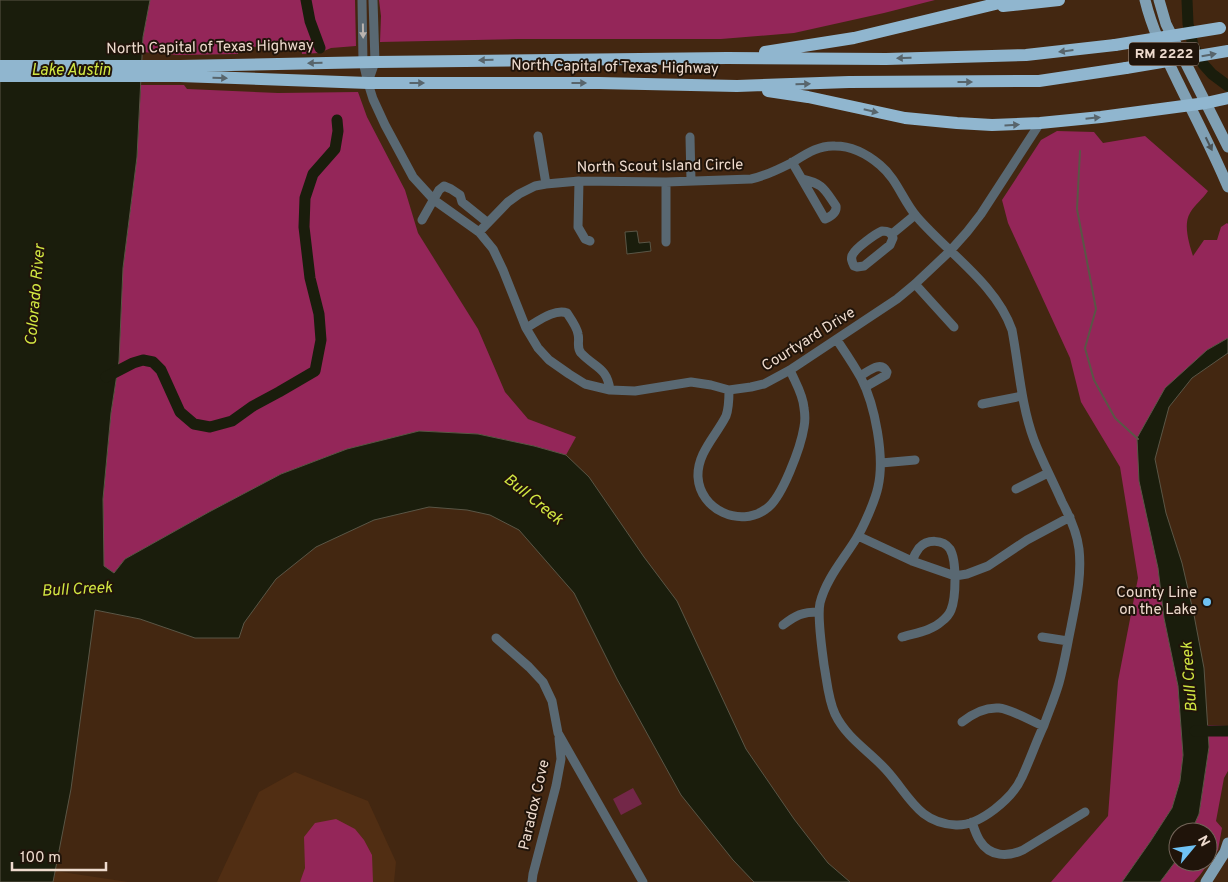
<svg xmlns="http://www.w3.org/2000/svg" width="1228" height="882" font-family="Overpass,sans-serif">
<rect width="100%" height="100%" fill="#432711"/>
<path fill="#512e13" d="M295,772l73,29 28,61 -2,20h-177l42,-90z
M55,871l73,11h-75z"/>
<path fill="#732748" d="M633,788l9,16 -21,11 -8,-16z"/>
<path fill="#942659" d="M150,0h205l1,46 -25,2 -12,5 -17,1 -1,-8 -63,1v7l-60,1 -36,-3 1,-15z
M379,0h556l-51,13 -90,20 -73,6h-203l-138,3 1,-26z
M141,85h43l3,4 91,4 80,-1 9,25 38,73 13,43 60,96 27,63 23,27 48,18 -10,18 -32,-9 -56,-12 -59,-3 -72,18 -66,25 -72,38 -84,47 -11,14 -10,-7 -1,-67 8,-86 8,-52 4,-93 14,-111z
M1057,131l37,1 9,11 42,-7 63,55c-5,8 -13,13 -18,22 -7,11 -1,31 3,43l11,-16h13l4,-13 6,-4 1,1v114l-21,12 -70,88 21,130 6,50 14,68 5,69 -3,26 -8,27 -22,34 -28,40h-71l57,-66 10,-135 20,-103 -18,-111 -39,-65 -11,-44 -62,-135 -6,-23 39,-60z
M1208,725l20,1v45l-4,7 -8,43 6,7 -4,22 -18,25 -6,7h-34l18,-24v4h30v-30h-17l8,-18 10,-67z
M336,819l19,10 9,11 8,15 1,27h-73l5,-14 -1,-31 11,-14z"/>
<path fill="#1a1d0c" stroke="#5a5646" d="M0,0h150l-7,37 -6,120 -14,111 -4,93 -8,52 -8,86 1,67 10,7 11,-14 84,-47 72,-38 66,-25 72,-18 59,3 56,12 32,9 23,22 55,80 33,44 69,148 48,70 34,44 22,19h-96l-21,-22 -52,-65 -64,-116 -43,-86 -55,-63 -29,-15 -23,-5 -38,-3 -55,13 -58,27 -40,32 -32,44 -5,15h-44l-55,-19 -45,-9 -24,179 -18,93h-53z
M637,231l2,12 11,-1 1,9 -24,3 -2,-22z
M1228,338v15l-36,25 -23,29 -14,52 11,54 16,50 12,52 10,53 5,79 -10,67 -8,18h-13v26l-18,24h-38l28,-40 22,-34 8,-27 3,-26 -5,-69 -14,-68 -6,-50 -19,-87 -2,-43 28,-50 42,-38z"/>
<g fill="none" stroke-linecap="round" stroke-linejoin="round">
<path stroke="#5a5646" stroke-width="2" d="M1080,151l-3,58 19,100 -11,39 9,32 21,38 23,21"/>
<path stroke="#1a1d0c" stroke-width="11" d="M306,0l4,21 10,27
M1187,0l1,24 5,21 10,19 9,10 16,12
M106,377l27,-14 10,-3 10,2 8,8 19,42 14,12 16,3 22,-6 21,-15 26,-14 36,-21 6,-31 -2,-26 -9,-36 -6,-51 1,-29 8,-24 22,-25 3,-18 -1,-11
M1195,731h33"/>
<path stroke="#596872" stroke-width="9" d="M362,0l1,62 5,21 5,16 12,26 28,52 21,23 45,32 14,17 10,21 23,58 12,20 11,12 20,14 16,10 25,6 25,1 56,-9 20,3 18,5 22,-3 13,-3 26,-14 107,-71 18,-15 35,-33 17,-19 14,-18 59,-91
M368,82l7,-20 -2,-62
M538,136l8,48
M690,137l1,44
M792,162l33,57c5,-2 12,-6 11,-13 -12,-17 -12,-22 -34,-27
M579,181l-1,46 7,12 5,2
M666,182v60
M422,220l17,-30 5,-4 7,3 9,6 2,7 26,21
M882,231c6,0 9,1 11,7l-3,7 -26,21 -7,1 -3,-1c-2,-4 -4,-8 -1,-12 3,-6 22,-20 29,-23z
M479,232l29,-30 11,-8 16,-8 11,-2 33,-3 87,1 85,-3c15,-3 28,-10 42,-17 13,-8 26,-17 42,-16 16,0 32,8 45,19 17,14 23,36 37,52 31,36 79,67 95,113 7,37 9,75 22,110 8,21 19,41 28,62 8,15 15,30 17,47 3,27 -3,52 -8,78 -4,19 -7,38 -12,56 -4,14 -10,28 -15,42 -8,17 -14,35 -22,52 -9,21 -42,49 -66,48 -37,-2 -46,-28 -68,-53 -17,-20 -41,-33 -53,-58 -7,-15 -8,-33 -11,-49 -2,-16 -7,-48 -4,-62 6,-24 23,-43 36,-64 7,-11 19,-38 22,-52 7,-30 -3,-82 -17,-109 -7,-13 -16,-26 -24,-38
M892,234l23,-19
M915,284l39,43
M526,328c11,-6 29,-20 41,-15 4,6 10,14 11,21 2,7 -2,13 3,19 14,15 26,14 29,37
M860,376c9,-5 21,-16 27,-4l-1,3 -21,12
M729,390c0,8 0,18 -3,26 -10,20 -29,37 -28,61 2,33 42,51 68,32 16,-10 35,-63 38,-82 1,-5 1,-13 0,-19 -1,-14 -9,-26 -14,-38
M982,404l40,-8
M881,463l34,-3
M1016,489l32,-16
M858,536l54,25 43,15 12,-2 21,-8 39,-26 43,-23
M783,625c13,-10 19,-13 36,-13
M902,637c13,-4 29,-6 39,-15 4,-3 8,-7 10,-12 5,-12 6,-49 -1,-61 -7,-10 -23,-10 -31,-1 -3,4 -5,8 -7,13
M1042,637l26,4
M496,638l33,29 14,15 9,19 6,32 85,149
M962,722c10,-8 23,-15 37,-14 12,1 32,13 44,18
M972,822c2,6 4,13 8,19 10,16 28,16 43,9l62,-38
M532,882l1,-8 23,-88 5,-27 -2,-21"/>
<path stroke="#80a0b4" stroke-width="11" d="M1145,0c7,29 20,55 33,82 17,35 35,69 50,105
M1159,0l7,24 62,123
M1206,882l19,-30 3,-9"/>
<path stroke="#90b6cf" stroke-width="12" d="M1003,6l56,-6
M765,52l89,-14 158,-38
M0,66h180l195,-4 352,-4 159,1 140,-4 89,-10
M0,76h180l188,7h231l138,3 112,-4 190,-1 87,-13
M768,91l40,6 97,21 52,5 35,2 48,-2 61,-6 105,-14 22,-5"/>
<path stroke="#90b6cf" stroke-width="12" d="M1115,45l105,-17
M1126,68l102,-17"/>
</g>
<defs><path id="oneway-solid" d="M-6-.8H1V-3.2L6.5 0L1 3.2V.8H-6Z" transform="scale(1.25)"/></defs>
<use fill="#bab3ae" href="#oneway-solid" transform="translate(363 31) rotate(89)"/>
<g fill="#58656c">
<use href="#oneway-solid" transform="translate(1066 51) rotate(173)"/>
<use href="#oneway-solid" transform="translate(1209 55) rotate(-10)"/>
<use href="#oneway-solid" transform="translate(904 58) rotate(179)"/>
<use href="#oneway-solid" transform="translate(486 60) rotate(179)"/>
<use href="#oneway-solid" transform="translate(315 63) rotate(179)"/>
<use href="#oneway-solid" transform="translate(220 78) rotate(2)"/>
<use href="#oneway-solid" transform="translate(965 82)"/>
<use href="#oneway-solid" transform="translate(417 83)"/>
<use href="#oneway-solid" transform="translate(579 83)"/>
<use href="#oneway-solid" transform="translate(803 84) rotate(-2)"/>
<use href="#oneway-solid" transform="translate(871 111) rotate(13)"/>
<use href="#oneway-solid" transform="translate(1093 118) rotate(-6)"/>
<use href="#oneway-solid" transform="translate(1012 125) rotate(-3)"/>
</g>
<use fill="#4b5356" href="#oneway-solid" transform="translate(1209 144) rotate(64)"/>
<circle fill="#6fc2f4" stroke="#20140a" stroke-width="2" cx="1207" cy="602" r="5"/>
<g text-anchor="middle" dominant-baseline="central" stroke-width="4" stroke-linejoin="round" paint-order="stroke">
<rect fill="#20140a" stroke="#b09f93" stroke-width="1" x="1129" y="42.5" width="70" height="23" rx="4"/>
<g font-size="14" font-weight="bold" fill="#eedbce">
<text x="1164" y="54">RM 2222</text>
</g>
<g font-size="15" fill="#eedbce" stroke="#20140a">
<text transform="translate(210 48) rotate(-1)">North Capital of Texas Highway</text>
<text transform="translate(615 68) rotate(1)">North Capital of Texas Highway</text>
<text transform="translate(660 167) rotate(-1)">North Scout Island Circle</text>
<text transform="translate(809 340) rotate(-32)">Courtyard Drive</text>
<text transform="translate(535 805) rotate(-77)">Paradox Cove</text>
</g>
<g font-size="15" fill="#eedbce" stroke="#20140a" text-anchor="end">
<text x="1197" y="593">County Line<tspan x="1197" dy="17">on the Lake</tspan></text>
</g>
<g font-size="16" font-style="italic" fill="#d2e742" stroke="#20140a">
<text x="71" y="71">Lake Austin</text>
<text transform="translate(36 295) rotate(-85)">Colorado River</text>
<text transform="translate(533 500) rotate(39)">Bull Creek</text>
<text transform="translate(77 590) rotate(-3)">Bull Creek</text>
<text transform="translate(1190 677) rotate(-94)">Bull Creek</text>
</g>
</g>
<g transform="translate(1193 847) rotate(61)"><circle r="24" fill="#20140a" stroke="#726458"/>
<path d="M0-4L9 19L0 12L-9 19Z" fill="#6fc2f4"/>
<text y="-8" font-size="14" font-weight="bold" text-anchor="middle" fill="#eedbce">N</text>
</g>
<path d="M12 862v8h94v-8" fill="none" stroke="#eedbce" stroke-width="2.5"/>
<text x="20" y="862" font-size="15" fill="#eedbce" stroke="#20140a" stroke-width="4" paint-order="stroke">100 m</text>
</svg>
